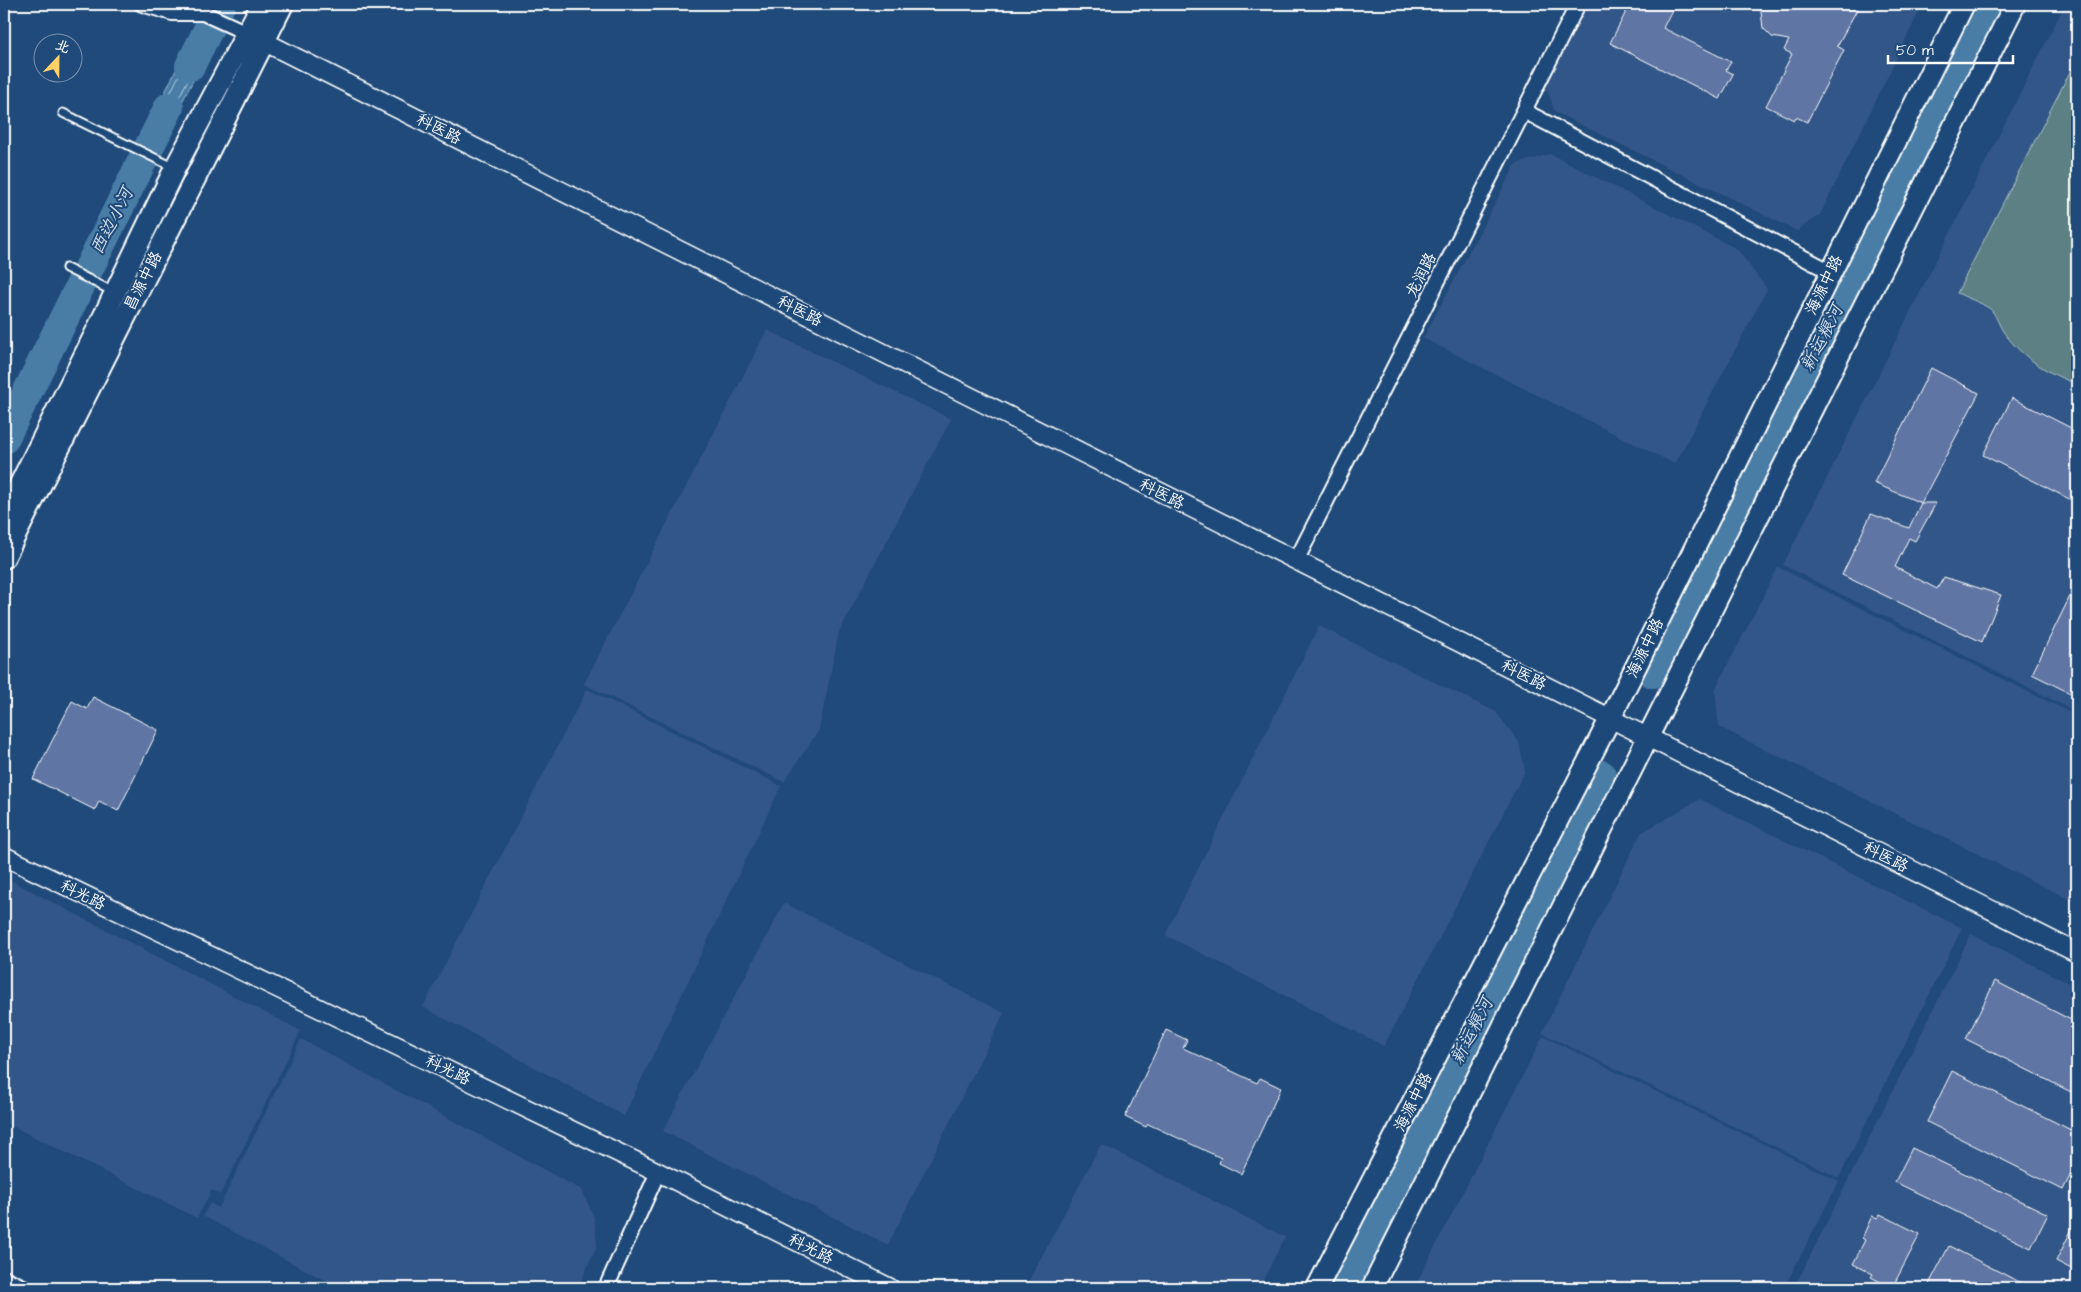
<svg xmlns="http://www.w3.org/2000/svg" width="2081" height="1292" font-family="'Architects Daughter','LXGW WenKai TC',sans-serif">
<rect width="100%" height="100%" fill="#1f4a7a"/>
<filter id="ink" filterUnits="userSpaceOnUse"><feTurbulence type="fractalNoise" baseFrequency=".02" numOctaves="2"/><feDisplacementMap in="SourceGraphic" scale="10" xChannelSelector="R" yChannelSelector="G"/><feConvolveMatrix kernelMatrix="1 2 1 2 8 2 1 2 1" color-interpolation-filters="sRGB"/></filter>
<g filter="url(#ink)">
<path fill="#325787" d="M1574,4h349l-103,211 -23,16 -242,-119 -15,-42z
M2065,4h12v708l-294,-147z
M1550,154l187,95 30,40 -92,175 -252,-126 93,-174z
M767,330l184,89 -112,213 -20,98 -35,52 -200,-98z
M1778,567l299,149v187l-358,-176 -4,-37z
M1319,626l177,86 23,30 6,29 -141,275 -219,-111z
M587,689l194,97 -157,330 -201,-109z
M1700,799l262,129 -123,250 -297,-145 99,-200z
M4,877l297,154 -81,164 -8,-5 -15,28 -193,-96z
M784,903l220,110 -116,232 -225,-114z
M1971,934l106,53v301h-283z
M1543,1036l296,145 -55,107h-370z
M301,1039l281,151 12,28 3,27 -19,43h-238l-137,-72 7,-13 9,5z
M1101,1144l184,93 -26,51h-234z"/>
<path fill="#5c8084" stroke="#aec0c2" d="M2077,58v326c-28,-10 -53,-25 -72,-50 -6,-7 -9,-21 -16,-26 -9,-6 -22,-10 -32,-15z"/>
<path fill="#497da6" stroke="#92b1ca" d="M198,26l19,8 -58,113 -17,-9z
M134,154l17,8 -52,106 -17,-8z
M74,277l17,8 -44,88 -15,-9z
M21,383l14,6 -31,71v-40z"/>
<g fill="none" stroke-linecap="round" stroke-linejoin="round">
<path stroke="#b6cbdb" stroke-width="1" d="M202,34l6,2 1,3 -51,99 -3,1 -5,-2v-3l49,-99z
M138,162l5,2v3l-46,92 -3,2 -4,-3 -1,-3 46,-92z
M78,285l4,2 1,3 -37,74 -3,1 -3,-2 -1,-3 37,-74z
M4,421l6,-3 12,-26 4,-1 1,3 -23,54"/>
<path stroke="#497da6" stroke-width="30" d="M190,66l31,-62
M4,439l165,-332
M1653,673l28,-51 310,-618
M1342,1288l259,-513"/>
</g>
<path fill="#5e74a4" stroke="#fff" d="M1630,4h45l-12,24 68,34 -5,8 7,4 -13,25 -110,-56z
M1760,4h100l-23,42 7,4 -37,72 -11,-5 -2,3 -28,-14 26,-52 -8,-4 5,-10 -17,-3 -9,-9z
M1931,368l48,25 -58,110 -47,-20z
M2012,398l65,33v72l-94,-48z
M1921,503h15l-21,38 -6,-3 -14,29 42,22 7,-12 57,18 -19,47 -140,-67 29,-61 38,14z
M2077,582v97l-7,14 -38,-19z
M93,697l65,33 -40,81 -19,-10 -4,9 -62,-31 39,-78 15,8z
M1995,981l82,42v72l-111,-56z
M1166,1030l21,10 -4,8 74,35 3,-5 21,10 -40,86 -22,-11 2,-5 -73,-34 -2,3 -21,-10z
M1952,1071l125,62v29l-14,28 -136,-68z
M1912,1148l136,66 -17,34 -136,-66z
M1880,1214l40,20 -28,54 -21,-11 2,-3 -20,-10 12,-24 -3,-2 10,-22 6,2z
M2077,1219v53l-21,-11z
M1949,1246l82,42h-104z"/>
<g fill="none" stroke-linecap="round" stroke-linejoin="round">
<g stroke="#fff" stroke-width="11">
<path id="service" d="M63,113l110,54
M66,268l48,24
M2077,701l-1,3 1,1"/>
</g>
<g stroke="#fff" stroke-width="18">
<path id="minor" d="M142,4l30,9h31l44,20
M1524,111l307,161
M1296,561l282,-557
M4,1278l21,10
M606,1288l52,-116"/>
</g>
<g stroke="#fff" stroke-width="21">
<path id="tertiary" d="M253,36l1824,917
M4,856l654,316 232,116"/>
</g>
<g stroke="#fff" stroke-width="24">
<path id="secondary" d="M4,516l92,-184 79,-164 87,-164
M4,558l279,-554
M1317,1288l293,-569 354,-715
M1372,1288l643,-1284"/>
</g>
<use href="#service" stroke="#1f4a7a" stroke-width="7"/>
<use href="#minor" stroke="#1f4a7a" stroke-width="14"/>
<use href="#tertiary" stroke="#1f4a7a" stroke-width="18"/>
<use href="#secondary" stroke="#1f4a7a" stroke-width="20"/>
</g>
</g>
<g text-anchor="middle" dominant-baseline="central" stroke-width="4" stroke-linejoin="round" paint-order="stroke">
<g font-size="16" fill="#fff" stroke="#1f4a7a">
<text transform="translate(439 129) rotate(27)">科医路</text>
<text transform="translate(1421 275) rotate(-63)">龙润路</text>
<text transform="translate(143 281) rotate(-63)">昌源中路</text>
<text transform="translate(1824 285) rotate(-64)">海源中路</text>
<text transform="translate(800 311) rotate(27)">科医路</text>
<text transform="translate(1162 494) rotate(27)">科医路</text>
<text transform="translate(1645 648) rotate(-64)">海源中路</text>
<text transform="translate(1524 675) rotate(27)">科医路</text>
<text transform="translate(1886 857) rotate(27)">科医路</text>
<text transform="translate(83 895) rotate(26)">科光路</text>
<text transform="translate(448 1070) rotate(26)">科光路</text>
<text transform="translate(1413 1102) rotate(-63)">海源中路</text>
<text transform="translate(811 1249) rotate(27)">科光路</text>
</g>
<g font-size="18" font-style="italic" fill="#d2dee9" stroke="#1f4a7a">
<text transform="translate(112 221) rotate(-63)">西边小河</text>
<text transform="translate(1822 338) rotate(-63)">新运粮河</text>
<text transform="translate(1472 1031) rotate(-63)">新运粮河</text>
</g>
</g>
<rect width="2081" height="1292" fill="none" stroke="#1f4a7a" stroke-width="20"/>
<rect x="10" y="10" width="2061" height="1272" fill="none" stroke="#fff" stroke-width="2" filter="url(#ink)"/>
<g transform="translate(58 58) rotate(22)"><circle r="24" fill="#1f4a7a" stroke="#7992af"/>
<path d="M0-4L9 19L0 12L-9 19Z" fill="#ffd166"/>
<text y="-8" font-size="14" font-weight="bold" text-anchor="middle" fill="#ffffff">北</text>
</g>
<path d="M1888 55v8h125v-8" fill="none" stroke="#ffffff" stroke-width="2.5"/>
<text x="1896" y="55" font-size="15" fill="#ffffff" stroke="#1f4a7a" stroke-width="4" paint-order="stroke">50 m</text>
</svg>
